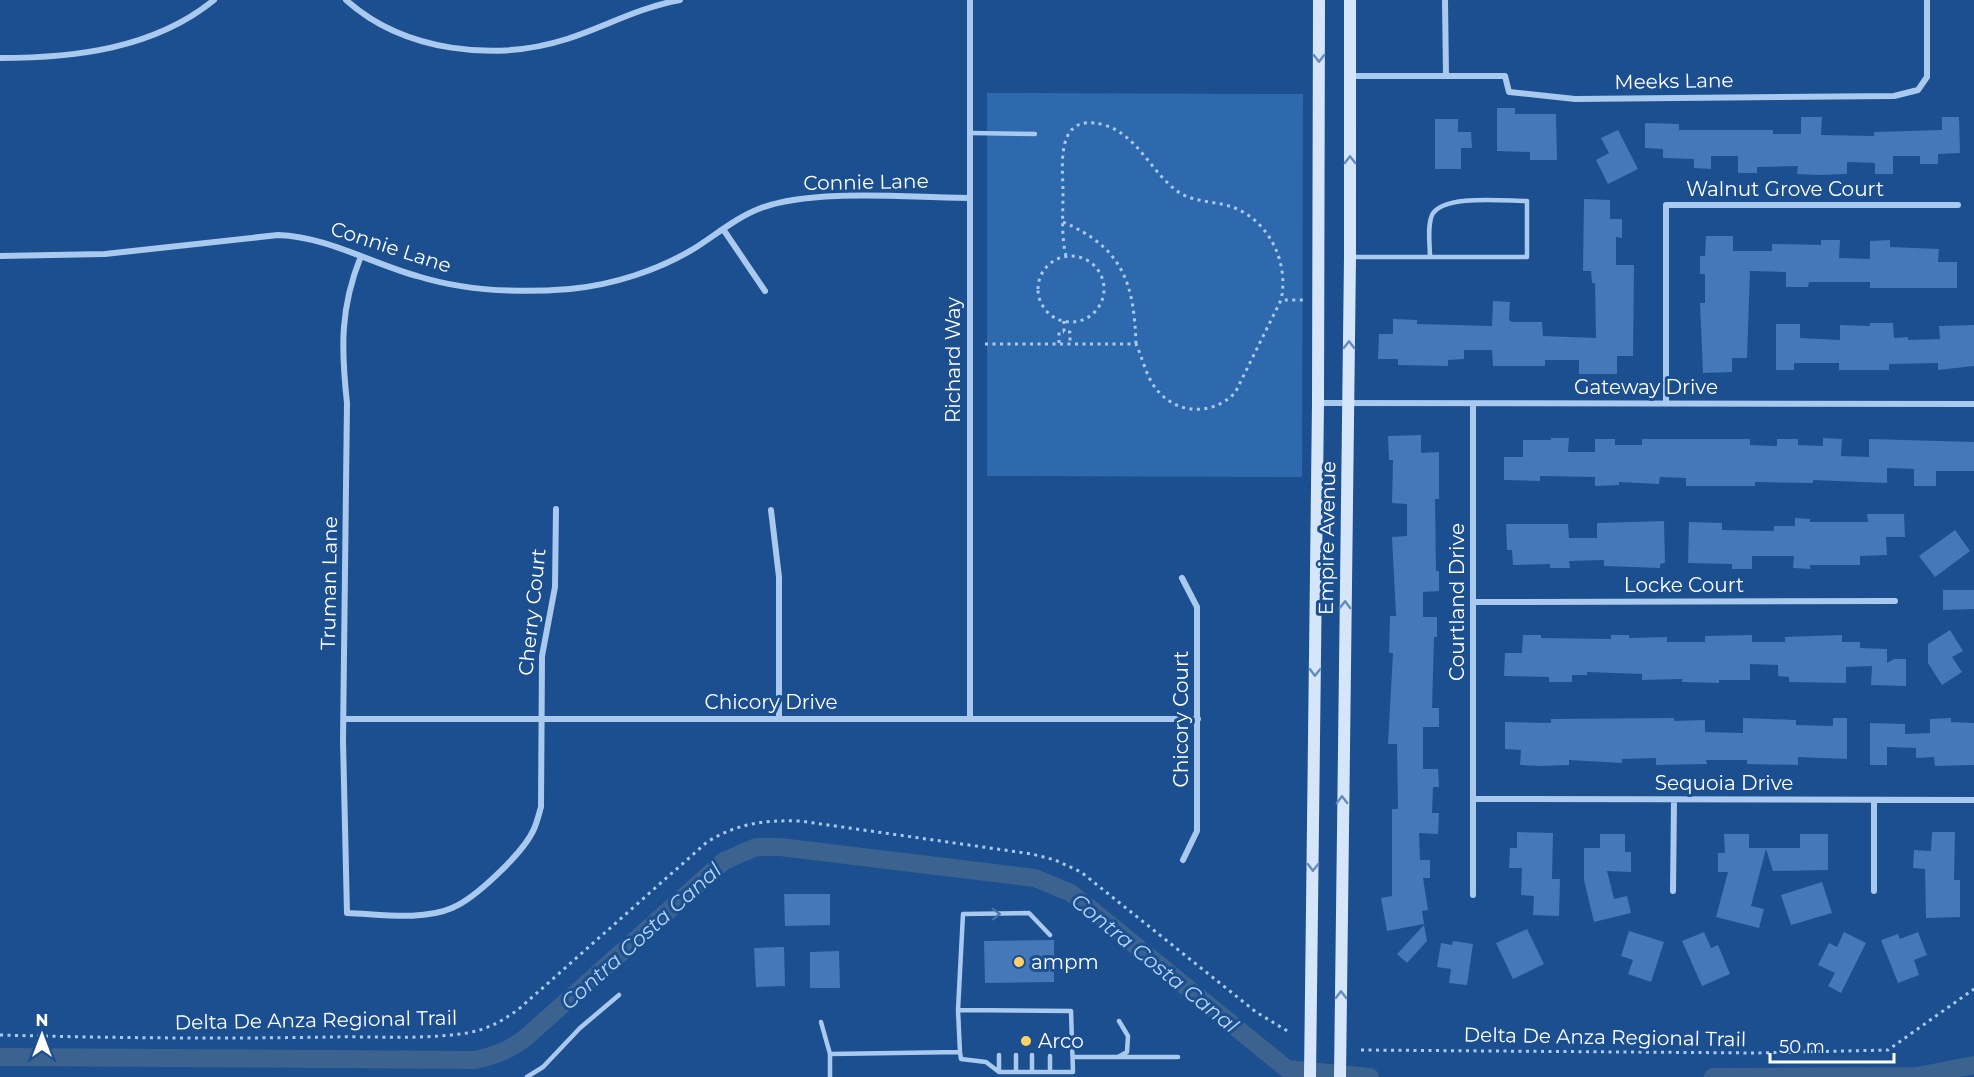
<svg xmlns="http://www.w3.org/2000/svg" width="1974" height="1077" font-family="Montserrat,sans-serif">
<rect width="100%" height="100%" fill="#1b4f8f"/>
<path fill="#2e69ad" d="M987,93l316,1 -1,383 -315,-1z"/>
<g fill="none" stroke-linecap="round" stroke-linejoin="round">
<path stroke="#3c6290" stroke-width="18" d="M0,1057l475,3c23,-5 40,-12 57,-28l192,-171 32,-14h24l255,31 36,15 216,176 83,8
M1713,1077l204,-1 57,-11"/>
</g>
<path fill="#4478b7" d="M1497,108h18v6h41l1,46h-27v-8l-33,-1z
M1801,117h21l-1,18 53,1v-4l68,-2v-13h17l1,36 -22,1v10h-18v-8h-27v18h-18v-11l-28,-1v12l-27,1 -23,-1 1,-8 -41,1v6h-19v-17h-27v13l-17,-1v-9l-31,-1v-9l-18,-1v-25l34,1v6h94v4h28z
M1435,119h23v13h13l1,16h-11v21h-26z
M1618,130l20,39 -30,15 -12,-24 13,-7 -8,-15z
M1584,199l26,1v19h12v19l-6,-1v28h18l-1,91h-16v18h-38v-14h-34v6h-52l-1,-16h-28v9l-16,1v6l-50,-1v-6h-20l1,-25h14v-15l24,1v4l75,2 1,-25 17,1 -1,18 3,2h30l1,14 53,2 -1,-55h-3l-1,-12h-8z
M1706,236h27v15h39v-7l49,1v-5h19l-1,18 31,1v-18l20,-1v7l49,2 -1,13h19v26h-87v-6h-61l-1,5h-22v-15l-36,-1 -3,87h-15v14l-29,1 -3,-70h5v-29h-5v-18h5z
M1870,323h23l1,15 14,-1v3l32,-1 -1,-13 35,-1v41l-36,4v-7l-49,1v6h-50v-7h-45v7h-18v-46h24v14l40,2v-15l30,1z
M1421,435v18l18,-1v47h-4l1,72h3v20l-16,1v25h14v20h-3l-2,71h7v19h-16v42h15l1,18h-6l-1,26h7l-1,21 -19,-1 1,27h10v18h-7l5,32 -6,1 2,13 -37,7 -6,-33 11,-2v-87h6l-1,-65h-9l5,-91h-4l1,-37h6l-4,-79 15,-1v-32l-15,-1 1,-43h-4l-1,-24z
M1551,438h18l-1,14h27v-13h20v6h27v-6h108v6l27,1v-7h21v6l25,1v-8l19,1 -1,17 28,1v-18l105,3v29h-38v15h-22v-17l-27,-1v15l-74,-3v3l-58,-1v4h-69v-8l-26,-1 -1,7 -40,-2v3l-24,1v-9l-55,-1v5l-36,-1v-23h19v-17h28z
M1867,514h37l1,23h-19l1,18 -27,1v9h-50v4l-17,-1 1,-12h-42v13h-20v-5l-44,-1 1,-41 33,1v7l52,1v-5h21v-8l15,1v3h58z
M1664,521l1,42 -5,1v4l-56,-2v-6l-35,1 1,7h-20v-4l-37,1 -1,-15h-5l-1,-26h62l1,14h28v-15z
M1955,530l15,21 -35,26 -16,-21z
M1943,590h31v19l-31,1z
M1950,630l13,21 -11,6 10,15 -20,13 -14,-22v-19z
M1523,635h18v3l70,1v-4h18v3l38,-1v5h38v-6l47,-1v7h33v-5l57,-2v7h18v6l27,1v14l7,-4h12v27l-35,-1 1,-19 -26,1v16l-57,-1v-5l-11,-1v-11l-28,-1v16h-31v3l-37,-1v-3l-40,1v-6l-55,-2v3h-15v7h-23v-5l-45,-1 1,-23h17z
M1674,718v3l31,-1v12l38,1v-15l53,2v5l37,1v-8h14v41l-49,-2v8l-51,-1v-4h-41l1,4 -51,1v-7l-34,1v4l-53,-3v5l-29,1 -20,-1 1,-15 -16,-1v-27l46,1v-4z
M1951,718v4l23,1v42l-39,1 -1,-9 -18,1v-10l-29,-1v18h-17v-42l35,1v10l25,-1v-14z
M1517,832l36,1 -1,46h8l-1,37 -26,-1 1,-19 -13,-1 1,-27h-13l1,-20h7z
M1932,832h23l-1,48h6v37l-34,1 -1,-49 -12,-1 1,-18 17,1z
M1600,834h25v18h6v20l-24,-1 7,28 13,-3 4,17 -37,9 -10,-42v-32h16z
M1724,834h25v14h51v-14h28v36l-55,1 -7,-22 -15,57 13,3 -5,19 -43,-11 12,-45h-10v-19h7z
M1822,882l10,31 -41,12 -10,-30z
M784,894h46v31l-45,1z
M1424,925l3,16 -20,22 -10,-9z
M1527,929l17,35 -31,15 -17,-36z
M1629,931l35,11 -13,40 -23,-8 5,-14 -12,-4z
M1704,932l7,16 7,-3 12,29 -28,12 -20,-45z
M1844,932l22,11 -25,50 -13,-7 7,-13 -17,-8 11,-22 8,4z
M1918,932l9,23 -13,5 5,15 -21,8 -17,-43 17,-6 2,5z
M1054,940v42l-69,1 -1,-42z
M1453,941l20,3 -6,41 -18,-2 2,-14 -14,-2 4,-24 11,2z
M784,947l1,39 -29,1 -2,-39z
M839,951l1,37h-30v-36z"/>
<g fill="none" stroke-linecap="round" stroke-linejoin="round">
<path stroke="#a9c9ee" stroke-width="3" stroke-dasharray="3 4.5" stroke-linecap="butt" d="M1063,222c60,26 71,61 73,122
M1066,256c-5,-20 -3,-42 -3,-63 0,-25 -8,-75 32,-70 6,1 15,3 21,7 25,14 38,44 61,61 18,13 41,9 60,18 34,15 52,56 44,91
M1038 289a33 33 0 1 1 66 0a33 33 0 1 1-66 0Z
M1064,321v11h6v12
M1059,343v-11h5
M985,344h151c6,13 9,27 16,39 19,31 58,35 83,10l46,-93h23
M0,1035c110,3 220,4 330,2 44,-1 92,3 137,-4 21,-4 36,-12 53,-25l187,-166c31,-19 58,-22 93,-21l232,33 23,6 26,12 175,140 33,20
M1361,1050l395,3 132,-3 86,-61"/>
<path stroke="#a9c9ee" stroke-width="4.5" d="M970,133l65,1
M1350,257h177v-56c-22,0 -84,-7 -95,14 -5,12 -2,29 -2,42
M958,1010l5,-96 66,-1 21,22
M821,1022l9,32v23
M830,1054l130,-2 -2,-42 113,1 2,61h-74l-13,-10 -25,-3 -1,-7
M999,1055v17
M1016,1055v17
M1032,1055v17
M1050,1056v16
M1073,1057h105
M1118,1057l9,-5 1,-16 -9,-15
M527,1077l16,-10 37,-39 39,-33"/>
<path stroke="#a9c9ee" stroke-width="6" d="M346,0c58,52 149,62 221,39 40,-13 70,-31 113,-39
M1445,0l1,76
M0,58c74,0 154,-9 214,-58
M1350,76h155l4,16 66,7 319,-3 24,-6 9,-13v-77
M723,229l42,62
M0,256l105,-2 173,-19c50,2 92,28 139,41 48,15 103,17 153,13 43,-4 89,-19 125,-41 22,-14 42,-31 66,-40 54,-20 150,-10 209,-10
M361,256c-21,52 -20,92 -14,147l-4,337 4,173c32,1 75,8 105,-5 24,-10 72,-56 82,-79 3,-7 5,-15 7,-22l1,-151 13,-69 1,-78
M1318,403l656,1
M1666,403v-198h292
M1473,404v491
M771,510l8,67v142
M1182,578l15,29v224l-14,29
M1474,602l421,-1
M344,719h854
M970,719v-719
M1475,799l499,1
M1673,891l1,-91
M1874,891v-91"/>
<path stroke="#d6e6fa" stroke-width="12" d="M1310,1077l8,-674 1,-403
M1340,1077l10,-820v-257"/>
</g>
<defs><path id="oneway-chevron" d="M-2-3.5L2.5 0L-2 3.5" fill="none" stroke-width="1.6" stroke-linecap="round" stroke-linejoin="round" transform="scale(1.5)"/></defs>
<g stroke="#668bba">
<use href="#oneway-chevron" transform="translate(1319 58) rotate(90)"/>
<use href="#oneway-chevron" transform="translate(1350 160) rotate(-90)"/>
<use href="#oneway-chevron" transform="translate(1349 345) rotate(-89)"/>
<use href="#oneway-chevron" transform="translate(1345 605) rotate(-89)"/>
<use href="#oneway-chevron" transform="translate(1315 672) rotate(91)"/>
<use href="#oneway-chevron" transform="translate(1342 800) rotate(-90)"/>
<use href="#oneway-chevron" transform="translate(1313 867) rotate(91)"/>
<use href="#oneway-chevron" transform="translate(1341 995) rotate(-90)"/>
</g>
<use stroke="#4674ac" href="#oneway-chevron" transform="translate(996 914) rotate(-2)"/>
<g fill="#ffd166" stroke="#1b4f8f" stroke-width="2">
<circle cx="1019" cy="962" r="6"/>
<circle cx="1026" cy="1041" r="6"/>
</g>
<g text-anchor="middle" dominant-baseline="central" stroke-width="6" stroke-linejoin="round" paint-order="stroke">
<g font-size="20" fill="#fff" stroke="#1b4f8f">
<text transform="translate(1674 81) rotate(-1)">Meeks Lane</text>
<text transform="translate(866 182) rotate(-1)">Connie Lane</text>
<text x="1785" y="189">Walnut Grove Court</text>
<text transform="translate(391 247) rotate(18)">Connie Lane</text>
<text transform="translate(953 360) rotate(-90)">Richard Way</text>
<text x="1646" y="387">Gateway Drive</text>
<text transform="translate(1327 538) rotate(-89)">Empire Avenue</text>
<text transform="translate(329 583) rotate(-89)">Truman Lane</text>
<text x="1684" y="585">Locke Court</text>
<text transform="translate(1457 602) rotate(-90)">Courtland Drive</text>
<text transform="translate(532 612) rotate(-84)">Cherry Court</text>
<text x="771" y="702">Chicory Drive</text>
<text transform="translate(1181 719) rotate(-90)">Chicory Court</text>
<text x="1724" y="783">Sequoia Drive</text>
<text transform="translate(316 1020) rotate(-1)">Delta De Anza Regional Trail</text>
<text transform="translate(1605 1037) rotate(1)">Delta De Anza Regional Trail</text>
</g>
<g font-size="20" fill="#fff" stroke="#1b4f8f" text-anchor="start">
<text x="1031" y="962">ampm</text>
<text x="1038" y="1041">Arco</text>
</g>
<g font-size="21" font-style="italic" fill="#b5d3f5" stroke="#1b4f8f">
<text transform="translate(641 936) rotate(-42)">Contra Costa Canal</text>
<text transform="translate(1155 963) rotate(39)">Contra Costa Canal</text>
</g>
</g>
<g transform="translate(42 1035)" stroke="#1b4f8f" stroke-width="4.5" paint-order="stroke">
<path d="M0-4.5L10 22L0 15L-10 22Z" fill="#ffffff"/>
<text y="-9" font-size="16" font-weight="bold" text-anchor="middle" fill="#ffffff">N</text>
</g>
<path d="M1770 1053v9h124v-9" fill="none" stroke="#ffffff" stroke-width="3"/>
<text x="1779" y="1053" font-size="18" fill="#ffffff" stroke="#1b4f8f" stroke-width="4.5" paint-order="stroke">50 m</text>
</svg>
